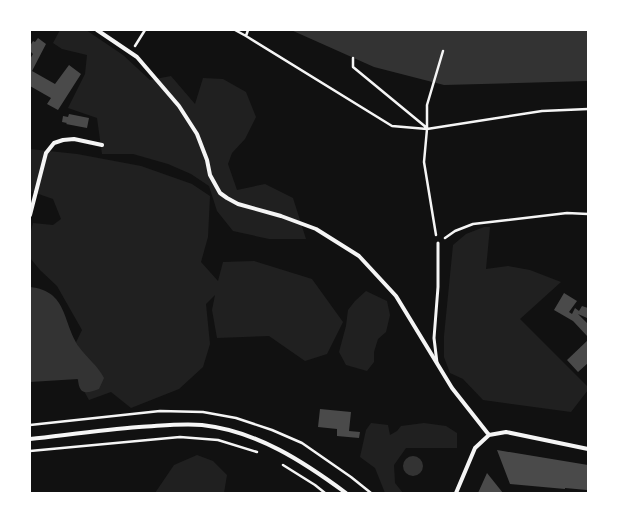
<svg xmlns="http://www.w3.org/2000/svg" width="618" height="523" font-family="Raleway,sans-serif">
<rect width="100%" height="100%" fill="#111"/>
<path fill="#202020" d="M60,30h26l37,25 27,25 21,-4 24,28 8,-26 20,1 23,13 10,25 -11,22 -13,14 -4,11 9,26 28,-6 28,14 13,41h-37l-36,-8 -16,-20 -8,-25 -18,-12 -23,-10 -35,-10h-31l-5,-36 -29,-10 17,-34 2,-19 -25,-6 -9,-6z
M30,149l47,5 64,12 51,18 18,12 -2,41 -7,25 17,19 5,-19 31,-1 58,18 31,43 -16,32 -22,7 -36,-25 -52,2 -5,-28 3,-15 -9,9 4,40 -7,23 -24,22 -48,19 -20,-16 -22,8 -22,-39 15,-31 -25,-44 -17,-16 -10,-12v-23l3,-12 20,2 8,-6 -8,-20 -23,-8z
M484,227h6l-4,42 22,-3 22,4 31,12 -41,37 68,68v3l-17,22 -88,-12 -20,-21 -13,-6 -6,-16v-21l9,-91 13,-11z
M366,291l21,10 3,14 -4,17 -8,7 -4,13v10l-7,9 -21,-6 -7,-13 7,-26 2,-16 7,-9z
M371,423l17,2 2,10 7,-4 4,-5 23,-3 22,3 11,7v15h-51l-12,17 1,18 8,10h-18l-10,-25 -15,-11 6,-27z
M197,455l16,6 14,14 -3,18h-69l19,-28z"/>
<path fill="#333" d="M291,30h297v51l-144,4 -70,-18z
M30,287c38,4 32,35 49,60 8,11 19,19 25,31l-5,11c-13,5 -20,6 -21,-10l-48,3z
M403 466a10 10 0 1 1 20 0a10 10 0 1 1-20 0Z"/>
<path fill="#4a4a4a" d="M38,38l8,6 -14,27 23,13 14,-19 12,9 -23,36 -11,-6 4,-6 -21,-12v-27l3,-5 -3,-3v-5l3,-5 2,1z
M69,114l20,4 -2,10 -21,-4 1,-1 -5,-1 1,-6 5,1z
M564,293l13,8 -8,11 3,2 3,-6 4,3 3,-5 6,2 -1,10 -9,-4 10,10v13l-15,-16 -19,-11z
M588,340v23l-10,9 -11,-12z
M320,409l31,3 -2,19 11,1 -1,6 -22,-2v-7l-19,-2z
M497,450l91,15v22l-1,3 -22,-2v1l-55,-5z
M487,473l16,20h-25z"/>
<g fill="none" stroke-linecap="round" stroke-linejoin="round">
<path stroke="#f5f5f5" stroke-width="2.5" d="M235,30l11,6 2,-6
M246,36l146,90 35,3 115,-18 46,-2
M135,46l10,-16
M353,58v9l74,61
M436,235l-12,-73 3,-33v-24l16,-54
M445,238l10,-7 18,-7 94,-11 21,1
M30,425l130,-14 43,1 33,6 36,12 30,13 49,34 20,16
M30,451l150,-14 38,3 39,12
M283,465l32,20 10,8"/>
<path stroke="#f5f5f5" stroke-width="3" d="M437,363l-3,-25 4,-51v-44"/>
<path stroke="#f5f5f5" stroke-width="4" d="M97,30l40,27 42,49 18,28 10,26 3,15 10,18 7,5 11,6 43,12 35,13 43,27 37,40 56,92 37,47
M30,215l16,-62 8,-10 9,-3 11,-1 28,6
M489,435l17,-3 82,17
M30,439c36,-4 72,-9 109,-12 21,-1 42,-4 63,-2 55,6 102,37 144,68
M456,493l19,-45 14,-13"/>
</g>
<rect width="618" height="523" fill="none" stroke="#ffffff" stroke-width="62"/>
</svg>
